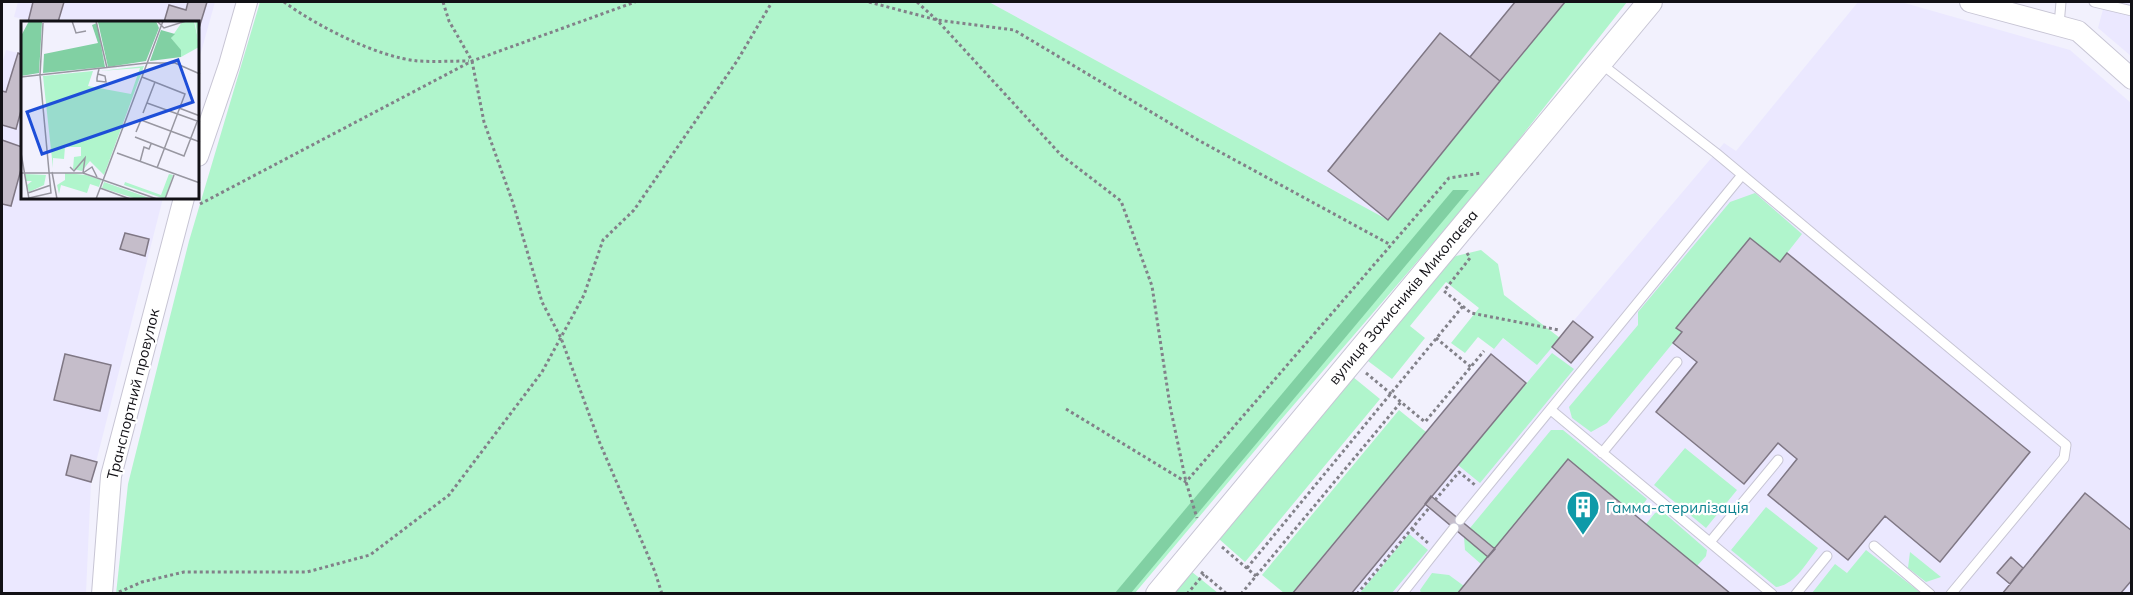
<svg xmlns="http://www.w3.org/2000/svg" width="2133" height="595" font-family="Mulish,sans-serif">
<rect width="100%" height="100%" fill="#f2f1fd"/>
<path fill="#ebe8ff" d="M18,2h197l-17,61v-41h-170v-2l-14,-3z
M989,2h576l-177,218z
M1858,2h43l169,48 61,53v490l-839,1 210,-256 35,26 187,-221 12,8z
M2105,2h26v54l-33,-28z
M22,42v156h141l-72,284 -5,111h-84v-529l4,-14 12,3z"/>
<path fill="#b0f5cc" d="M260,2h729l399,218 177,-218h62l-143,182 -205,238 -144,171 -1019,1 12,-110 61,-243z
M1755,193l47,41 -22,28 -30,-24 -73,89 5,5 -75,91 -16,9 -19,-14 -3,-11 69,-82v-13l92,-110z
M1481,250l17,14 6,31 56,43 -23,27 -34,-27 -9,11 -16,-12 -13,16 -14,-10 28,-35 -33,-26 -36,44 15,12 -33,41 -24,-18 73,-95 15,-10z
M1552,353l22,16 -94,114 -22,-18z
M1353,377l27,22 -135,163 -26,-23z
M1399,410l27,22 -134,161h-8l-22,-18z
M1551,430h12l84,69 -12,16 -67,-55 -73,89 -25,-21z
M1685,448l52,42 -31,38 -52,-43z
M1766,507l52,41c-11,14 -23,37 -42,39l-45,-37z
M1662,511l45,39 -1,6 -9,10 -51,-42 9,-11z
M1409,534l19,16 -36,43h-32z
M1464,537l24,20 -7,7 -16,-14z
M1866,550l55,43h-109l23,-29 12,9z
M1910,552l31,25 -15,5 -18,-14z
M1192,572l26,21h-44z
M1432,573l17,2 15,11 -7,7h-36l-1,-3z"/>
<path fill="#81d0a3" d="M1453,190h16l-338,403h-16z"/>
<path fill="#c5bdca" stroke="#7f7784" stroke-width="1.5" d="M33,2h31l-6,20h-30z
M188,2h19l-8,26 -1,-6h-34l5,-17 17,5z
M1515,2h50l-65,79 -30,-24z
M1440,33l60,48 -112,139 -60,-49z
M18,53l4,2v52l-6,22 -14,-4v-34l4,1z
M2,140l20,7v19l-11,40 -9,-2z
M125,233l24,6 -4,17 -25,-7z
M1750,238l30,24 7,-9 243,199 -90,110 -55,-46 -37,44 -80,-65 29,-36 -19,-16 -34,41 -88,-72 41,-50 -24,-19 9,-11 -6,-4z
M1573,321l20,16 -22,26 -19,-16z
M65,354l46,11 -11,46 -46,-11z
M1491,354l35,29 -175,211h-59z
M71,455l26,7 -6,20 -25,-7z
M1568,459l67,56 96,79h-274z
M2085,493l47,38v49l-12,14h-118z
M1431,496l64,53 -7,8 -63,-53z
M2011,557l12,11 -13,16 -13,-11z"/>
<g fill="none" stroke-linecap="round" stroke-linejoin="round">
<g stroke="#c7c5d4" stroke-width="11">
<path id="service" d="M2094,2l38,9
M2059,25l2,-23
M1600,63l116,90 350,292 -2,13 -113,136
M1551,410l221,184
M1602,453l75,-91
M1460,520l282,-345
M1710,542l68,-82
M1874,546l56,48
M1402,594l52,-66
M1796,594l31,-38"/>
</g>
<g stroke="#c7c5d4" stroke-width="22">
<path id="minor" d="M1970,2l108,29 54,48
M198,156l31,-91 18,-63
M102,594l9,-118 73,-278"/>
</g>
<g stroke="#c7c5d4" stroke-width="26">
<path id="tertiary" d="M1158,594l492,-592"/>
</g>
<path stroke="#828189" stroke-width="3" stroke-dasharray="3 3" stroke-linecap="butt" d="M284,2c33,24 93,55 134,59 17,1 34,0 51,0
M443,2l6,19 23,40 12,61 29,81 29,99 19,36 38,103 56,131 7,22
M869,2l68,18 77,10 184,110 193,105
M917,2l20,18 124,135 60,46 31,85 18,120 16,76 11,36
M200,204l272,-143 163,-59
M1467,253l3,5 -26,33 27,22 88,17
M1436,338l35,29
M1366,373l59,49 59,-71
M1066,409l120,73 263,-304 32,-5
M1435,500l24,-28 16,13
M1412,529l16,14
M1222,547l34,29
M1247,568l216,-262
M1201,572l26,22
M119,592l23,-10 42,-10h123l63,-17 79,-60 93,-123 42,-77 19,-55 31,-30 103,-149 35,-59
M1187,594l17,-20
M1241,594l160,-192
M1357,594l72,-86"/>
<use href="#service" stroke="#fff" stroke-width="9"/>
<use href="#minor" stroke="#fff" stroke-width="20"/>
<use href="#tertiary" stroke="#fff" stroke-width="24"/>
</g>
<defs>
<g id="building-pin" transform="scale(1.725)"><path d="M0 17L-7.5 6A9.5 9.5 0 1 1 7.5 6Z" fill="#0f9aa8" stroke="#fff"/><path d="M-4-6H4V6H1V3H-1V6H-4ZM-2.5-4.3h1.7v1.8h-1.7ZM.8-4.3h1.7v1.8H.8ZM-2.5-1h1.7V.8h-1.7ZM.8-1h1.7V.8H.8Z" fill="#fff"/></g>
</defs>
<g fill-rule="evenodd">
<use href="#building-pin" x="1583" y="507"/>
</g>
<g text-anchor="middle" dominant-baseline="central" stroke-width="4.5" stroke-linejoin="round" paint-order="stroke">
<g font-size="15" fill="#121116" stroke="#fff">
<text transform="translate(1403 297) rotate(-50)">вулиця Захисників Миколаєва</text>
<text transform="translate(133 394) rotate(-76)">Транспортний провулок</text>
</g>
<g font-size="15" fill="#0d838f" stroke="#fff" text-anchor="start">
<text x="1606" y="507">Гамма-стерилізація</text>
</g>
</g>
<g transform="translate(21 21)">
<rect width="178" height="178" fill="#f2f1fd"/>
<path d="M173,0l5,23 -4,-23h4v26l-18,10 -1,-7 -9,-12 11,-16zM123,45l-40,109 -14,-14 -8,10 -9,-2 1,-12 7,-1v-9h-16l-1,12 -11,-1v10l-10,-92 50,-5 -5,15 43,8 9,-26 -40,3zM44,152l21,2 15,5 -2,7 -9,-3 -3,9 -26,-8 -2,9 -2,-9 8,-5zM4,153l21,1 -2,10 -15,7 -2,-7 5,-4h-6zM148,153l4,1 -8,24 -41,-14 1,-3 36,13zM83,161l48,17h-15l-35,-11z" fill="#b0f5cc"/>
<path d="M8,0l13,1 -3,51 -18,3v-40zM135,0l3,7 -13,33 -38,6 -10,-45zM76,2l8,44 -62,6 1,-19 54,-11 -6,-18zM140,9l14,4 -4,4 10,12v7l-31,4z" fill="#81d0a3"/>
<path fill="none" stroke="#9897a1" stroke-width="1.5" d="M51,0l4,12 10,-2M75,0l11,47M136,0l7,7 22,-7M77,53l7,2 1,6 -9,-1v-3l1,-5 1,-4M0,56l126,-14h28l25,11M121,56l43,17 -28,74M126,82l53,19M158,87l21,8M122,92l12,-31M115,111l5,-12 59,22M114,116l49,19 13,-34M0,132l8,46M96,132l83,30M119,141l4,-15 5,2 2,-5M49,146l4,4 11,-13 -2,15M31,151l5,27M0,152h62l74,26M62,152l9,-6 5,10M79,167l30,11M7,172l23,-8M8,177l22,-5 -11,-118 3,-52M75,178l67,-178M144,178l9,-24"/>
<path fill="#1d4ed8" fill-opacity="0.15" stroke="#1d4ed8" stroke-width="3" d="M157,39l15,42 -151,52 -15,-42z"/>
<rect width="178" height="178" fill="none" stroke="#121116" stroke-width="3"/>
</g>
<rect width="2133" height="595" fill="none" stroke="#121116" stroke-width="6"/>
</svg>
